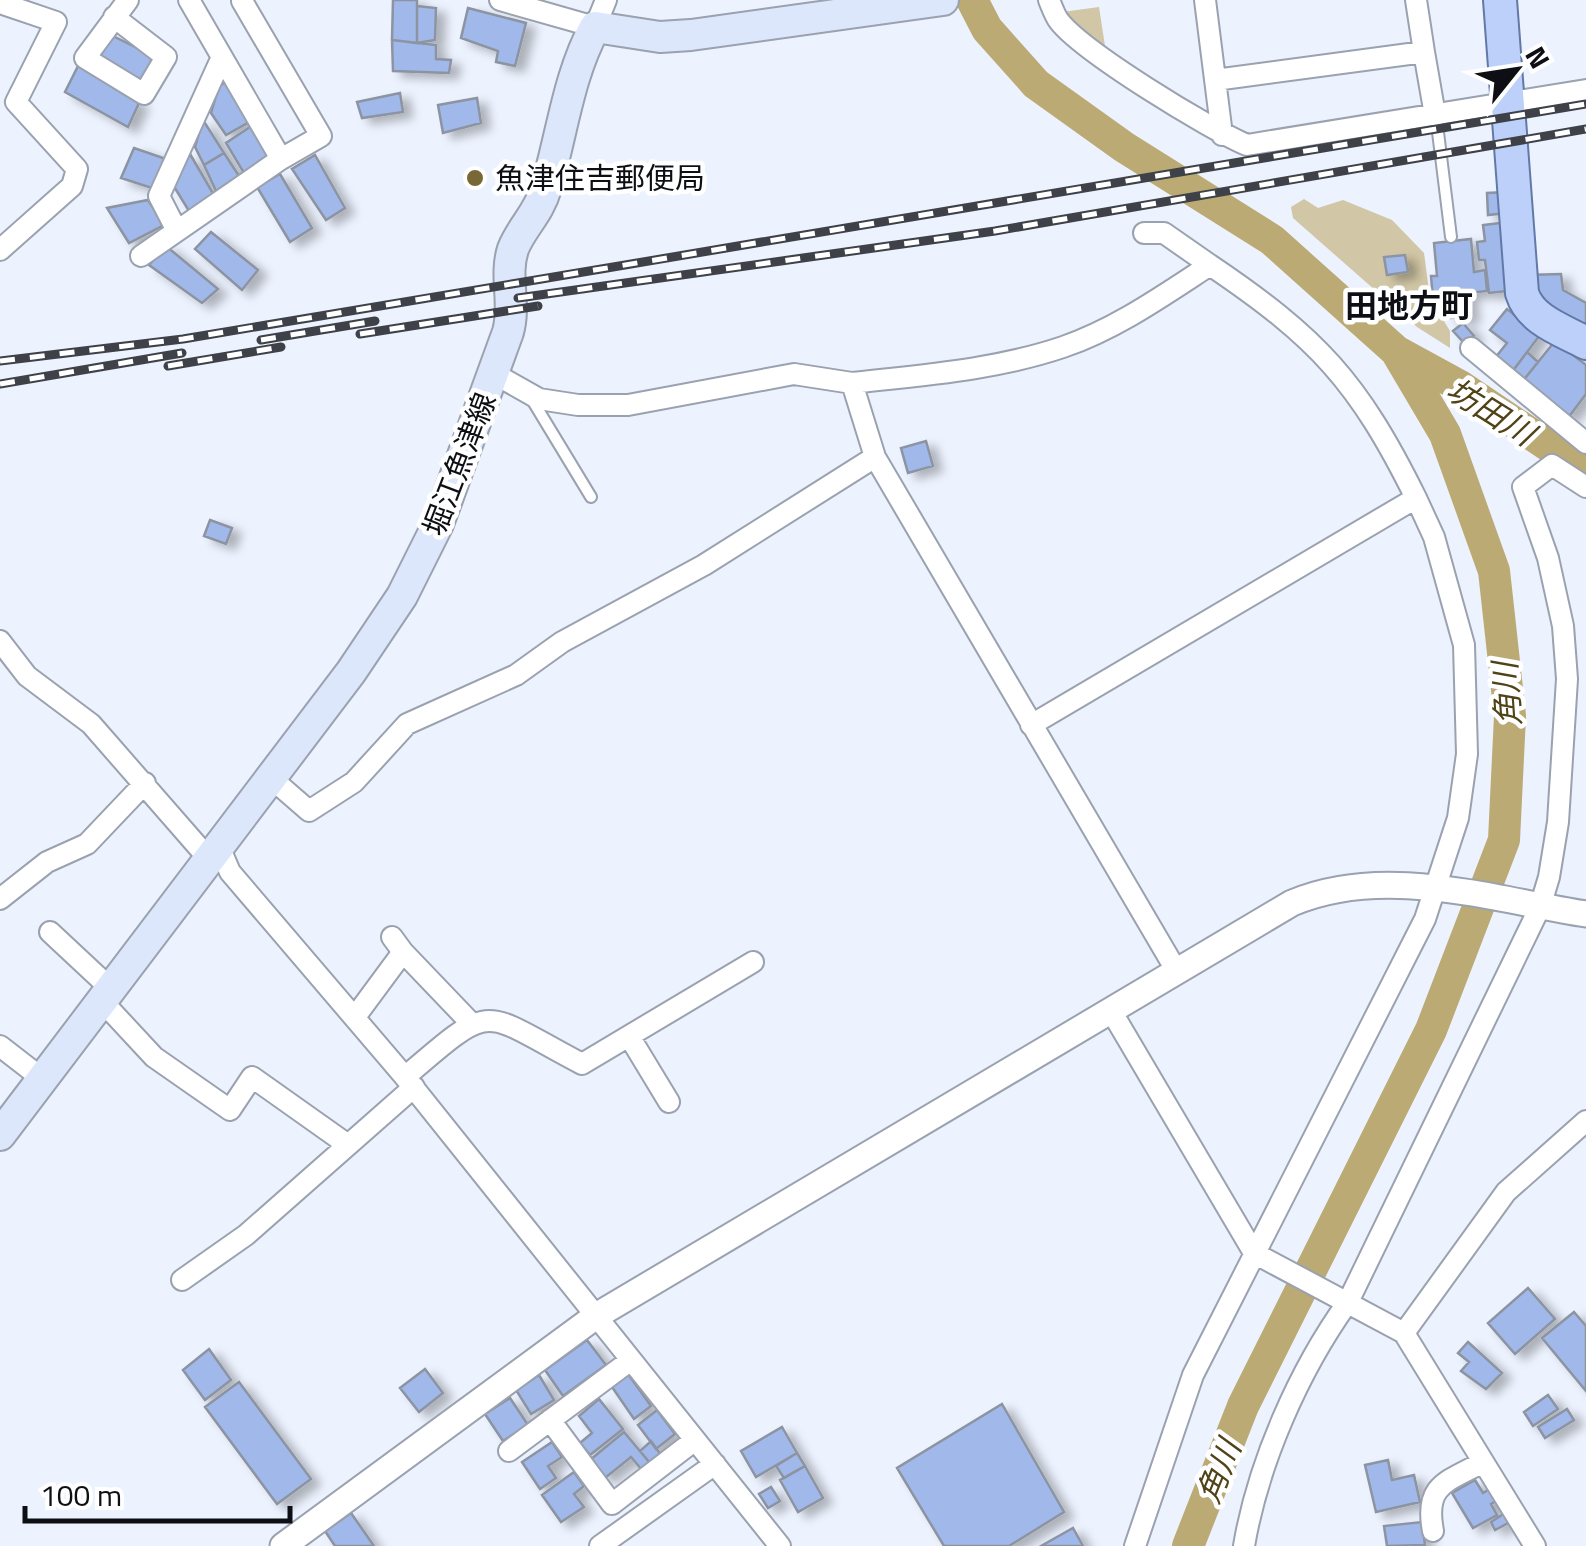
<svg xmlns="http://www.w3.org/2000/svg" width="1586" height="1546" font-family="'Titillium Web','Noto Sans JP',sans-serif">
<defs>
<filter id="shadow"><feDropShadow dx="9" dy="5.5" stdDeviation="5" flood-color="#0004"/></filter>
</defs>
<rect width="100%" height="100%" fill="#ecf2fe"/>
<path fill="#d1c6a5" d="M1099,7l8,52 -52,-46z
M1304,199l14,9 25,-8 49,20 32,33 6,45 20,33v17l-33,-21 -124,-109 -2,-11z"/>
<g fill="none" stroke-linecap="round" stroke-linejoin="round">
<path stroke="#bbaa74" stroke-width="32" d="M972,0l15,29 49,55 88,63 148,93 124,111 49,83 49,137 16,145 -6,124 -73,190 -188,376 -55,140
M1396,351l64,35 126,85"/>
</g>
<path fill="#a1b9ea" stroke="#8c93a1" stroke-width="2.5" filter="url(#shadow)" d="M393,0h24v43l-25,-3z
M417,6l19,2 -1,32 -18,3z
M468,8l58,15 -11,43 -19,-4 2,-11 -37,-13z
M109,34l46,23 -13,25 -44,-27z
M392,40l44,5v14l15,1 -2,13 -56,-2z
M78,66l61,37 -11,24 -63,-35z
M228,81l23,40 -25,14 -15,-22 8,-27z
M400,93l3,19 -41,6 -5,-16z
M477,98l4,25 -38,10 -5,-28z
M203,120l21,33 -20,12 -9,-18z
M253,125l18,31 -27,17 -18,-30z
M134,148l32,11 -11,30 -34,-11z
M224,153l15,23 -23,15 -12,-26z
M190,154l24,41 -25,16 -16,-26z
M315,155l30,53 -19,12 -34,-51z
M280,174l32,54 -22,14 -33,-55z
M1506,192l2,21 -20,2 -1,-22z
M148,200l16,25 -35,18 -22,-35z
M1509,222l8,68 -28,3 -4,-33h-6l-2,-18 8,-1 -2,-16z
M211,232l47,38 -16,20 -47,-41z
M1471,239l3,33 11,-2 2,21 -19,2 2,24 -20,1 -2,-21 -15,2 -2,-23h6l-3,-33z
M166,246l52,43 -16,14 -53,-38z
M1405,255l3,17 -21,3 -3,-18z
M1561,274l2,16 23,13v31l-44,-23 -14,-36z
M1507,309l33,26 -28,37 -17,-14 12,-15 -17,-13z
M1463,323l11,13 -9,8 -12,-13z
M1555,341l31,24v29l-18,24 -46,-36z
M1527,352l11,10 -16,20 -10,-10z
M926,441l7,25 -25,7 -7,-25z
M210,520l22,8 -6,16 -22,-8z
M1528,1288l27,31 -40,35 -27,-31z
M1574,1312l12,14v65l-44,-53z
M587,1340l19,25 -43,31 -18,-26z
M1468,1342l34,31 -16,16 -25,-18 8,-9 -11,-9z
M209,1349l22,31 -26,20 -22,-30z
M425,1369l18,24 -24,19 -19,-24z
M628,1374l23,32 -17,13 -22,-32z
M539,1375l15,25 -23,14 -15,-24z
M239,1382l72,97 -34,25 -72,-97z
M1548,1395l10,14 -25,17 -9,-14z
M510,1398l18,27 -25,16 -18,-27z
M599,1399l24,30 -33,26 -10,-12 12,-10 -13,-17z
M1002,1404l62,108 -55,34h-65l-47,-78z
M1567,1409l7,11 -29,18 -7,-11z
M657,1410l18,24 -19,15 -18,-24z
M782,1427l15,26 -41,24 -15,-26z
M624,1432l26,31 -8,7 -11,-13 -26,21 -15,-18z
M651,1441l10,14 -11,8 -10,-12z
M552,1442l10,15 -14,9 8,12 -16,11 -18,-27z
M797,1453l8,13 -21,12 -8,-12z
M1388,1460l4,20 22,-5 6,27 -44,10 -11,-47z
M805,1466l18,32 -25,14 -18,-32z
M574,1472l10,14 -10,8 10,13 -23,15 -19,-27z
M1475,1480l8,13 8,-5 7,12 -7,4 6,11 -24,13 -21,-35z
M771,1487l9,14 -12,7 -9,-14z
M351,1513l23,33h-39l-10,-15z
M1505,1513l5,9 -15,8 -4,-8z
M1422,1522l3,23 -38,1 -3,-20z
M1073,1528l10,18h-42z"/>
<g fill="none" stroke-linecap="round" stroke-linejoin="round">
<g stroke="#9aa1af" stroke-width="14">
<path id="service" d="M1436,116l15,121
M531,398l60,99"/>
</g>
<g stroke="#9aa1af" stroke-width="24">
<path id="minor" d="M500,0l95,27 11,-27
M1049,0c3,7 6,16 10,21 24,31 150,108 188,124l339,-55
M1205,0l17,135
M1416,0l8,52
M242,1l79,135 -40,23
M0,3l56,19 -40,80 61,67 -5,17 -72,64
M114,17l52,40 -22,37 -59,-36 43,-58
M1215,80l209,-28 11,63
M177,231l-18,-35 63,-139
M141,256l140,-97 -92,-159
M1471,348l115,95
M493,373l46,26 39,6h50l166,-31 58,9 23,74 301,513
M852,383c71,-8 143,-13 211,-36 53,-18 101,-52 147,-82l-46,-32h-20
M0,641l27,35 64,48 117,134
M1031,725l385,-227c-58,-117 -98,-160 -206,-233
M271,778l38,33 45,-29 53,-58 109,-49 46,-33 142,-77 171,-108
M218,844l12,28 175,205 375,469
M0,899l47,-37 40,-18 58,-61
M50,932l60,56
M403,952l67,70
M101,1000l53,57 76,53 22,-33 96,68
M1110,1009l144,244 150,80 131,213
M355,1017l48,-65 -11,-15
M629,1036l40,66
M0,1046l40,31
M405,1077c91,-78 74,-67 177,-13l171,-102
M182,1280l64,-45 168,-148
M1404,1333l102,-141 80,-71
M550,1420l62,84 83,-64
M509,1451l122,-91
M1433,1531c-9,-47 14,-49 50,-69
M600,1546l115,-82
M1135,1546l58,-171 232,-456 33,-101 9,-64 -3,-109 -30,-108 -18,-39
M1244,1546c14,-83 55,-176 104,-244l192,-395 9,-30 9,-55 9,-143 -4,-53 -15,-68 -25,-71 29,-22 34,22"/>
</g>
<g stroke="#9aa1af" stroke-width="29">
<path id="tertiary" d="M283,1546l313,-230 696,-413c92,-39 199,-4 294,11"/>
</g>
<g stroke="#9aa1af" stroke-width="34">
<path id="secondary" d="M0,1135l351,-463 51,-76 36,-72 70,-192c8,-28 -4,-56 5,-83 8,-21 26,-36 33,-61 16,-53 22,-112 49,-161l65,10 31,-2 252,-35"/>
</g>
<g stroke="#6278a6" stroke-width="36">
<path id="primary" d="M1500,0l22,293c8,27 40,37 64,50"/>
</g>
<use href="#service" stroke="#fff" stroke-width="10"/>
<use href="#minor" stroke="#fff" stroke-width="20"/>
<use href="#tertiary" stroke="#fff" stroke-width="25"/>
<use href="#secondary" stroke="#dde7fc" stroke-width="30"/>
<use href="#primary" stroke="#bcd0f9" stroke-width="32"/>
<g stroke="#3e4147" stroke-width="9">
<path id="rail" d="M518,298l477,-67 591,-102
M360,334l178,-28
M261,340l114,-19
M0,361l183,-22 1403,-235
M168,366l113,-19
M0,384l182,-31"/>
</g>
<use href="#rail" stroke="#fff" stroke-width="5" stroke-dasharray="15" stroke-linecap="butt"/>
</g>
<circle fill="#786836" stroke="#fff" stroke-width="4" cx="475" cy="178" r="10"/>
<g text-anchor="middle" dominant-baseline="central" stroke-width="9" stroke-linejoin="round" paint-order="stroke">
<g font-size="30" fill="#0d0f14" stroke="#fff" text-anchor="start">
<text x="495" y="178">魚津住吉郵便局</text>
</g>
<g font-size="30" fill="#0d0f14" stroke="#fff">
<text transform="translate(459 464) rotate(-69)">堀江魚津線</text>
</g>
<g font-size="32" font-weight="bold" fill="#0d0f14" stroke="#fff">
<text x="1409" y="305">田地方町</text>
</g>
<g font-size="32" font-style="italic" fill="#504318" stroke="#fff">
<text transform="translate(1491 411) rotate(32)">坊田川</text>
<text transform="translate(1506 694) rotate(-94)">角川</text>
<text transform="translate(1218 1471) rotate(-68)">角川</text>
</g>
</g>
<g transform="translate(1516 70) rotate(60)" stroke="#ffffff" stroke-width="8" paint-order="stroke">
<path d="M0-8L18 38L0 25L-18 38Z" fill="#0d0f14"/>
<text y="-15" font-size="28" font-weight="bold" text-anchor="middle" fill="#0d0f14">N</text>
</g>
<path d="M25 1506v15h265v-15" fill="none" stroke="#0d0f14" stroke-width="5"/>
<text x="40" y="1506" font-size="30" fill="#0d0f14" stroke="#ffffff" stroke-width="8" paint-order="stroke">100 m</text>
</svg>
